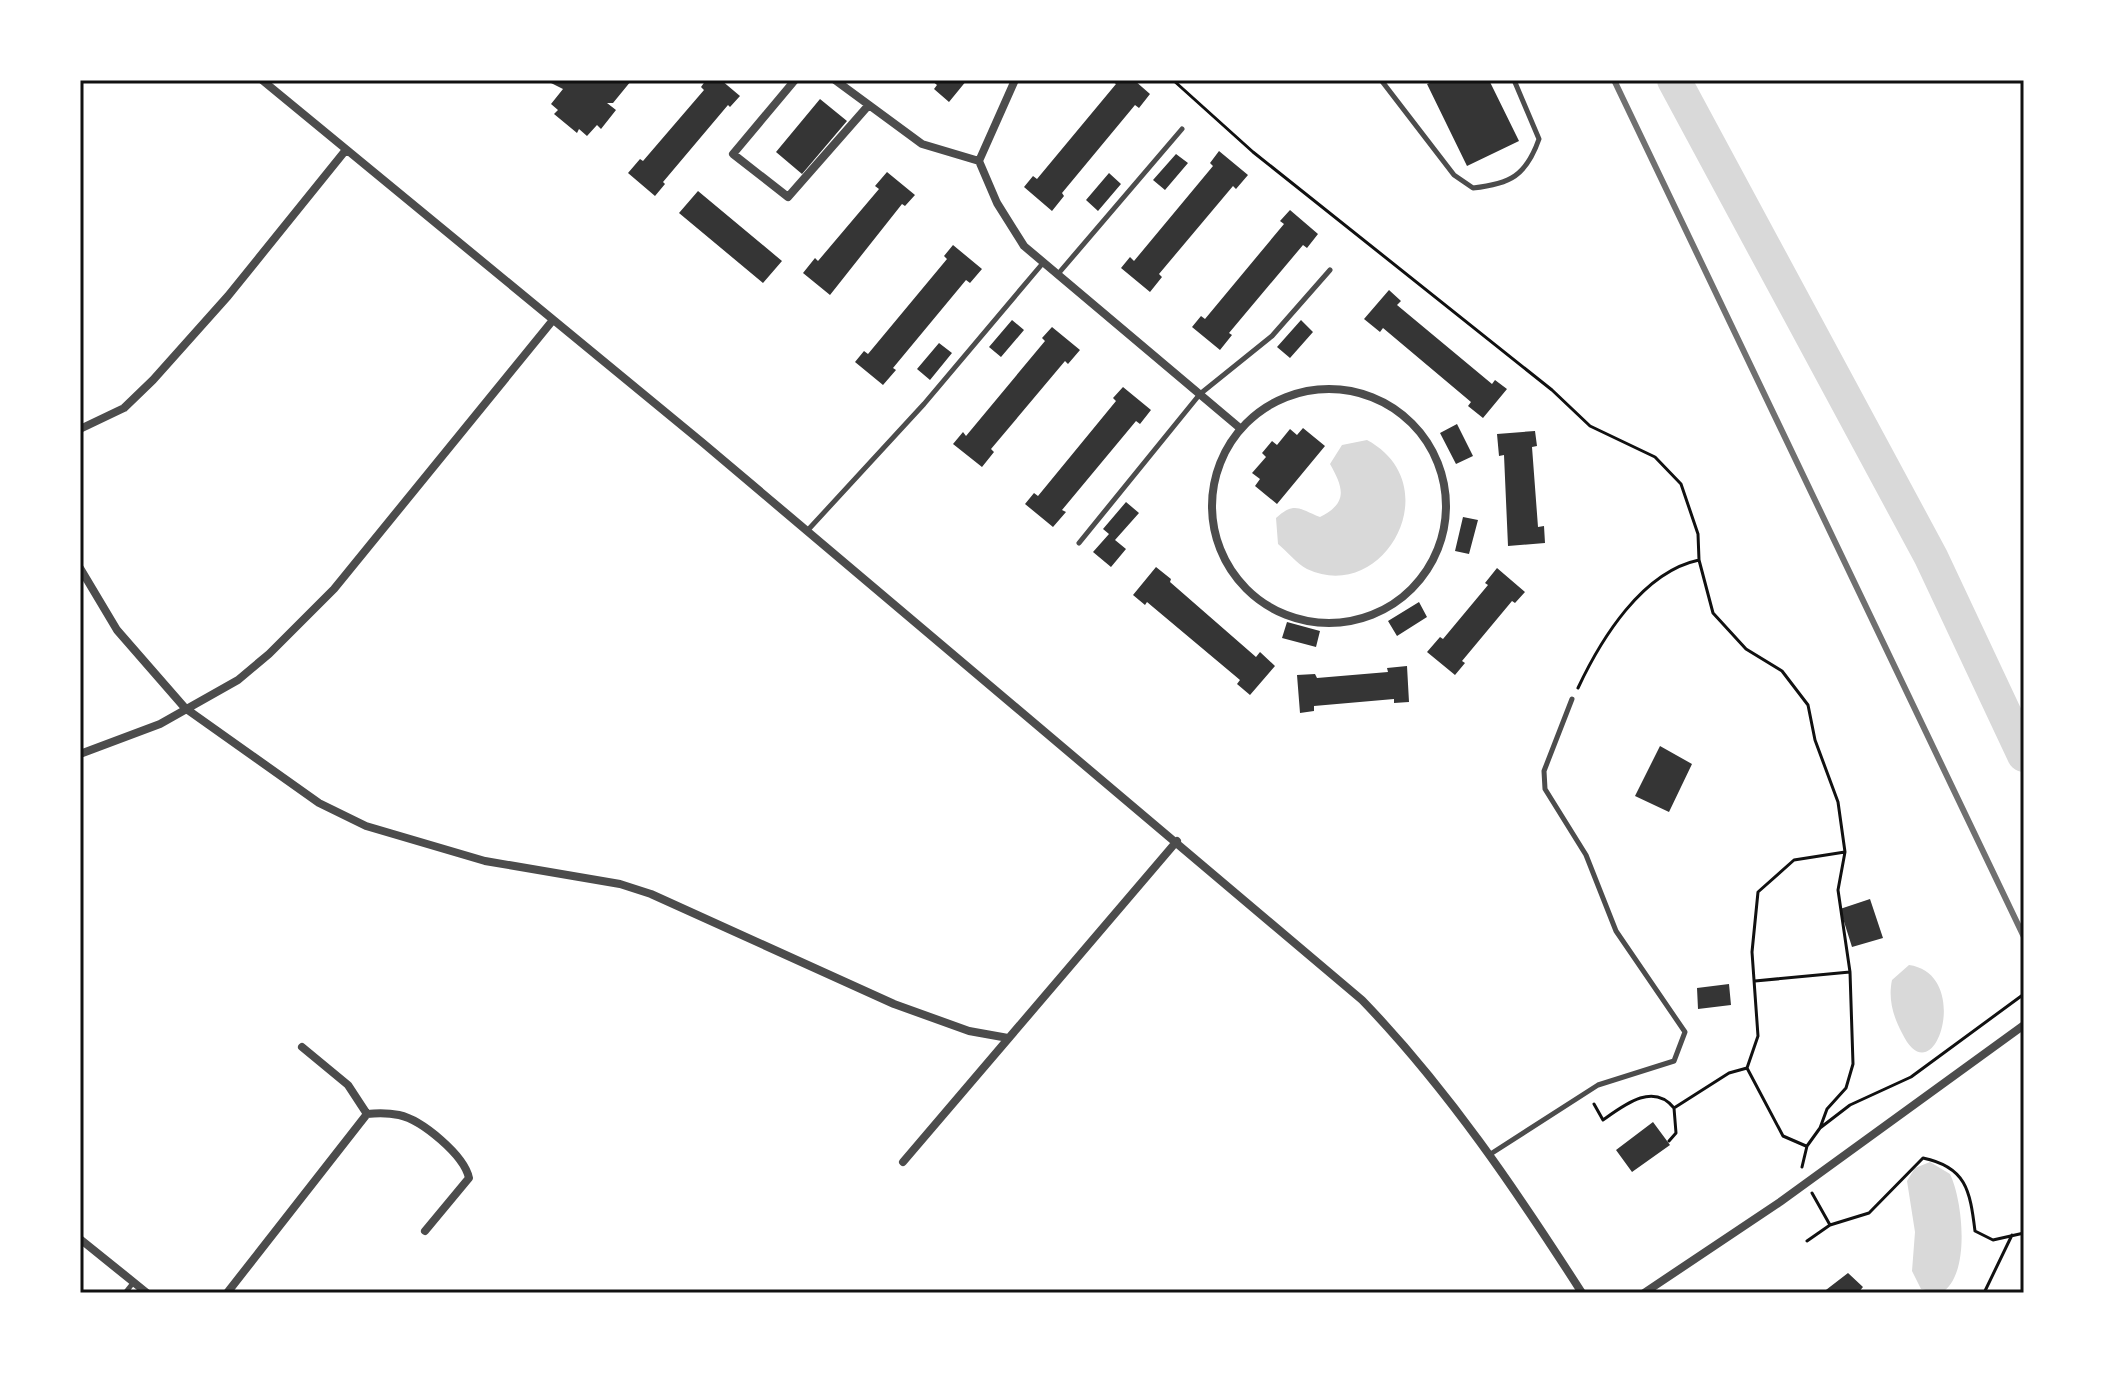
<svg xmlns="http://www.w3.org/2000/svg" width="2104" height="1373" font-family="Lato,sans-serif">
<rect width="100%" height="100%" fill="#fff"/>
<path fill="#d9d9d9" d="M1367,440c83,45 17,165 -60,129 -10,-5 -20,-18 -29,-25l-2,-26c19,-17 23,-9 44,-1 29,-14 23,-30 10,-53l12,-19z
M1909,965c65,9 25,135 -7,68 -9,-17 -14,-34 -10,-53z
M1930,1162l20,12c13,27 21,102 -9,119l-20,-4 -9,-18 3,-39 -8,-51 8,-13z"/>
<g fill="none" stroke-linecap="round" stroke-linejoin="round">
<path stroke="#d9d9d9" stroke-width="34" d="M1674,80l257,477 93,198"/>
</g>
<path fill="#353535" d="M545,80h85l1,1 -18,22h-6l9,7 -15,19 -4,-4 -10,11 -8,-7 -2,4 -23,-19 4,-4 -7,-6 12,-15z
M706,80h15l19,16 -10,11 -2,-2 -65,77 2,2 -10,12 -27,-23 12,-14 3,2 61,-71 -3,-3z
M931,80h36l-18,22 -15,-13 3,-4z
M1110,80h24l16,14 -11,14 -4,-3 -73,88 2,3 -12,15 -28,-24 9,-11 4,3 79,-95z
M1436,80h53l30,61 -52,25 -40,-82z
M820,99l27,22 -45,53 -26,-22z
M1219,151l29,24 -12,14 -3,-3 -74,88 3,3 -12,15 -29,-24 9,-11 4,4 79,-95 -3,-3z
M1176,154l12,9 -23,27 -12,-10z
M887,172l28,23 -10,11 -3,-2 -72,91 -27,-22 12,-15 3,3 61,-72 -4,-3z
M1109,173l12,11 -23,27 -12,-11z
M698,191l84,70 -19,22 -84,-70z
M1290,210l28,24 -11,14 -4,-3 -74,88 3,2 -12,15 -28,-23 9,-11 4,3 79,-95 -4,-3z
M953,245l29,24 -12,14 -4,-3 -73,88 3,2 -13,15 -28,-23 9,-11 4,3 79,-95 -3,-3z
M1389,290l12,11 -4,4 95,79 3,-4 12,9 -24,29 -15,-12 3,-4 -88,-74 -3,4 -16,-13z
M1012,320l12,10 -23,27 -12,-10z
M1301,320l12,12 -23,26 -13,-11z
M1052,327l28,23 -12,14 -3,-3 -74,88 3,3 -12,15 -29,-23 10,-12 3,4 79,-95 -3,-3z
M939,343l13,10 -22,27 -13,-11z
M1123,387l28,23 -11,14 -4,-3 -74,89 4,2 -13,15 -28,-23 9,-11 4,3 78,-95 -3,-3z
M1457,424l16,32 -17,8 -16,-31z
M1303,428l22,18 -48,58 -22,-18 5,-7 -8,-6 14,-16 -4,-4 10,-12 5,4 13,-16 7,6z
M1535,431l2,15 -5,1 6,80 6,-1 1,17 -37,3 -4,-91 -5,1 -2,-22z
M1126,502l13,11 -24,27 11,9 -15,18 -18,-15 16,-18 -6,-5z
M1463,517l15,3 -9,34 -14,-3z
M1156,567l15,12 -1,3 86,75 4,-5 15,14 -25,29 -13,-11 3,-4 -93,-78 -2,3 -12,-10z
M1497,568l28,24 -10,11 -3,-2 -50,60 3,2 -10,12 -28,-23 13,-15 3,2 45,-54 -3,-2z
M1419,602l8,15 -30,19 -9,-15z
M1287,622l33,9 -4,16 -34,-9z
M1407,666l2,36 -15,1v-4l-80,7v5l-14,2 -3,-38 18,-1 2,4 71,-6 -1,-4z
M1660,746l32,18 -23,48 -34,-16z
M1870,899l13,39 -31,9 -12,-38z
M1729,984l2,21 -33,4 -1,-21z
M1653,1122l17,23 -38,27 -16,-22z
M1848,1273l15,14 -5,6h-36z"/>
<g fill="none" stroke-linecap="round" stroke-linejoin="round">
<path stroke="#111" stroke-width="3" d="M1173,80l80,72 299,238 38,36 65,31 26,27 17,50 1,26 14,53 33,36 36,22 26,34 7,35 23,62 7,50 -7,38 12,82 3,92 -7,24 -19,21 -7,19 -13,18 -5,21
M1578,688c23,-49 64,-116 121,-128
M1755,981l95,-9
M1594,1104l9,16c21,-15 50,-38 71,-12l55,-35 18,-5
M1820,1128l30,-23 61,-28 113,-83
M1669,1141l7,-8 -2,-25
M1806,1146l-23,-10 -36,-68 11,-32 -6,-84 6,-60 36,-32 51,-8
M1812,1193l18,32
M1807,1241l23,-16 39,-12 54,-55c43,9 47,32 52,73l18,9 31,-7
M1984,1293l28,-58"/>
<path stroke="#4c4c4c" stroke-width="5" d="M1381,80l73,95 19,13c37,-4 53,-12 66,-49l-25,-59
M1058,274l124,-145
M807,531l117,-127 119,-141
M1079,543l121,-149 72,-58 58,-66
M1489,1155l109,-70 76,-24 11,-29 -69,-101 -30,-76 -41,-66 -1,-18 28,-72
M125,1293l8,-10"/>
<path stroke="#4c4c4c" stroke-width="8" d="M262,80l441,363 659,557c85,88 154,190 220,293
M795,80l-62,74 55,43 79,-90
M835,80l87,64 57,17
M1015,80l-36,81 18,42 27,43 217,183
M1212 506a117 117 0 1 1 234 0a117 117 0 1 1-234 0Z
M80,429l44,-21 29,-28 75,-84 117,-145
M80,568l37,62 68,78 134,95 47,23 119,35 135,23 31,10 243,110 75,27 39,7
M80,754l80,-30 78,-44 31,-26 65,-65 219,-269
M302,1047l46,38 19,29
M903,1162l274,-321
M80,1239l67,54
M227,1293l140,-179c10,-1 22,-1 32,1 23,5 65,40 70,63l-44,53
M1644,1293l136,-91 244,-177"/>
<path stroke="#707070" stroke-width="6" d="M1614,80l410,857"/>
</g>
<rect width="2104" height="1373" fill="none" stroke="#ffffff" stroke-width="164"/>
<rect x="82" y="82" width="1940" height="1209" fill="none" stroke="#111" stroke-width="3"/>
</svg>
